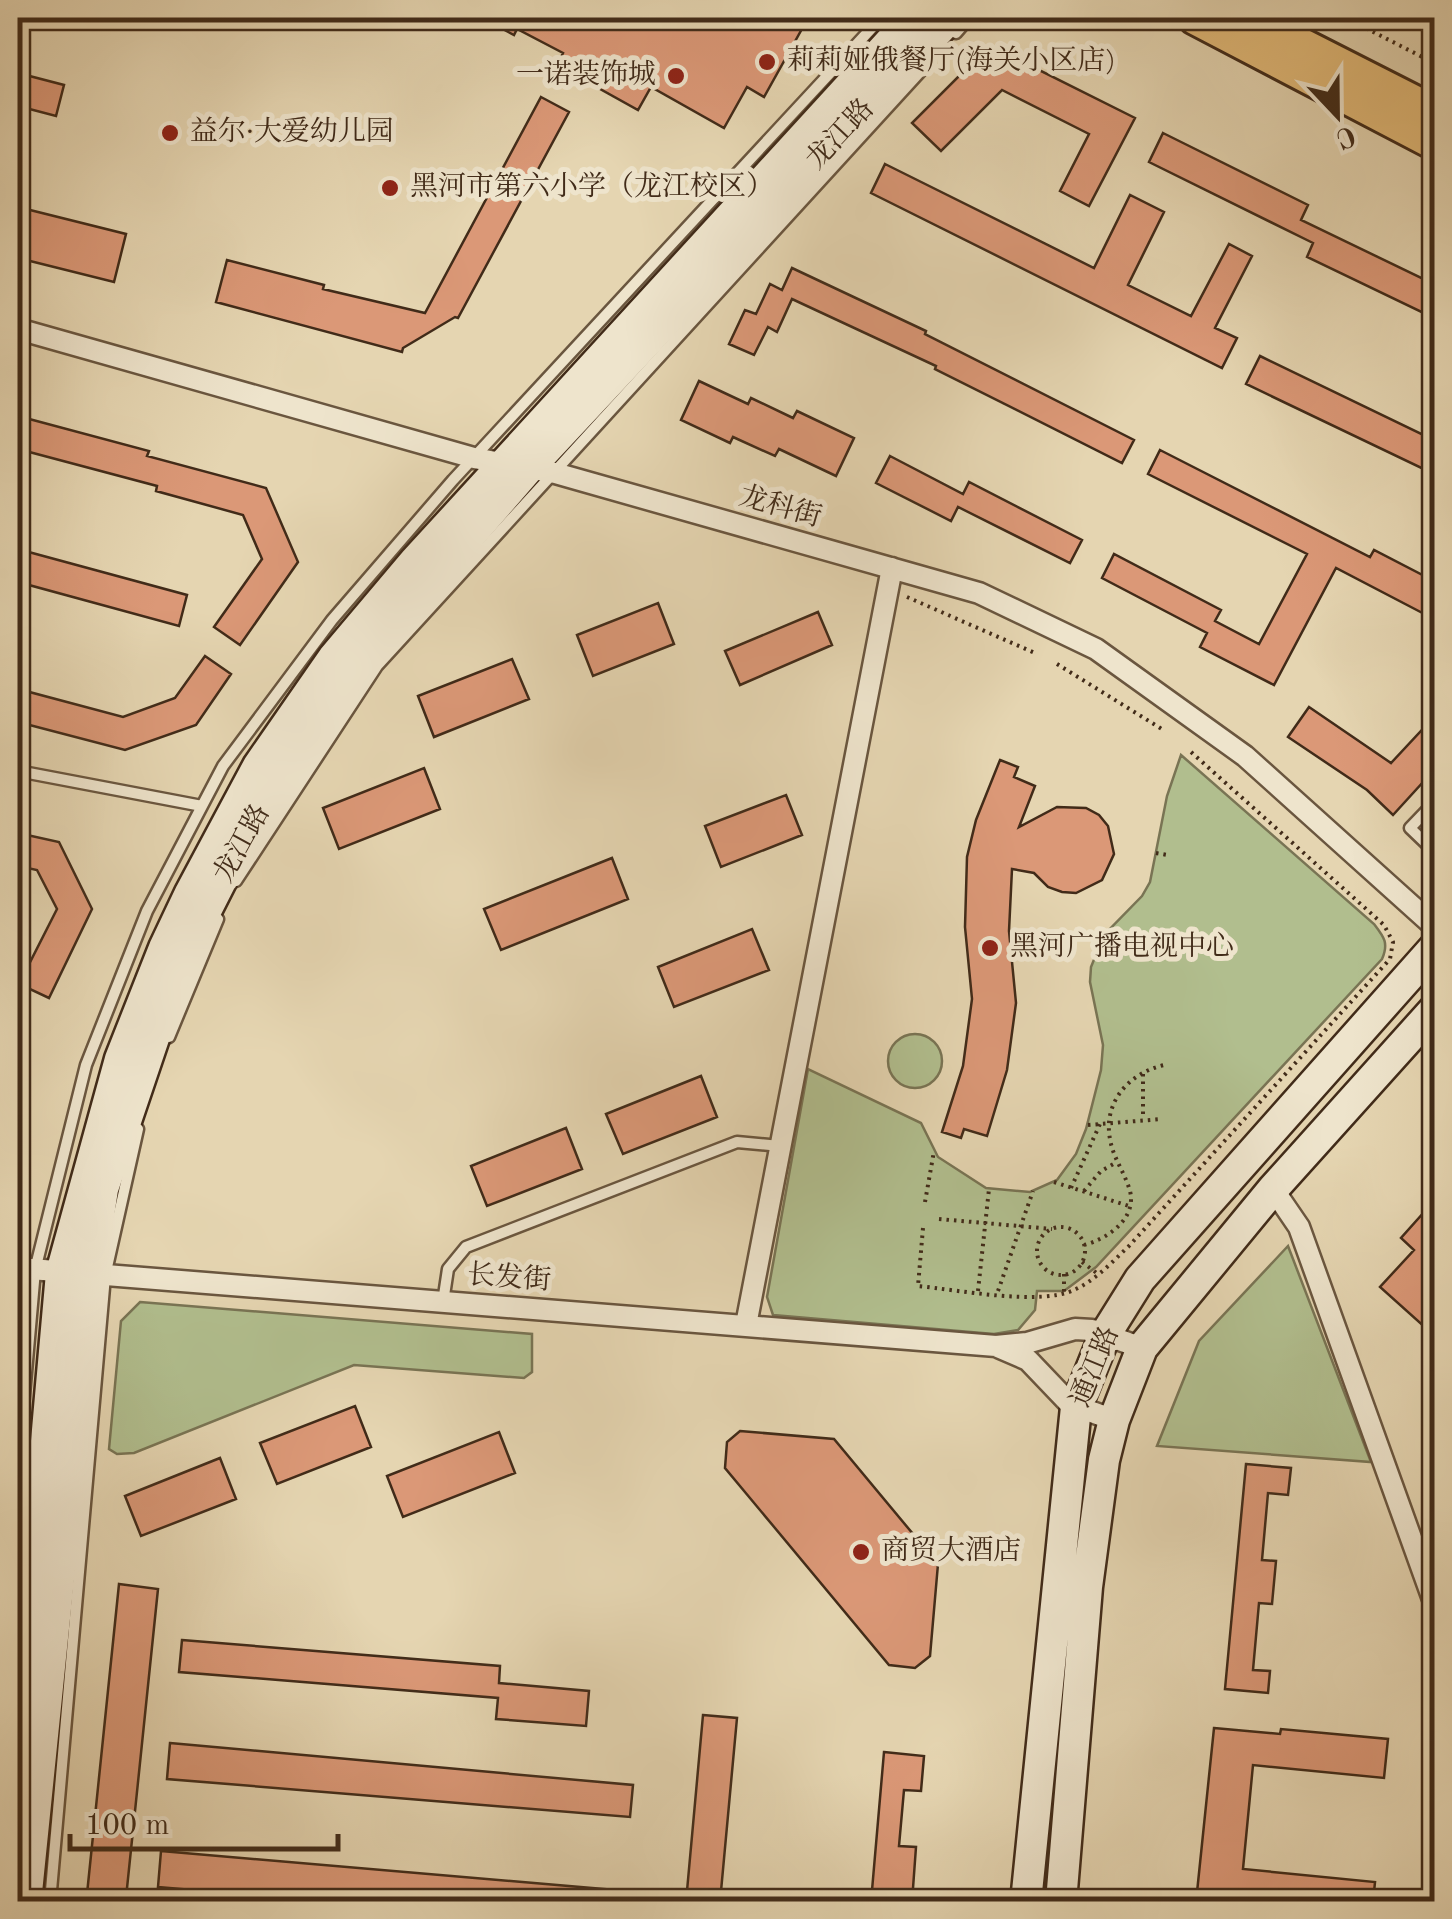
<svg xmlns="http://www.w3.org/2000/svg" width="1452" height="1919" font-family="'Old Standard TT','Noto Serif SC',serif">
<rect width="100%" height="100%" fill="#e5d5b1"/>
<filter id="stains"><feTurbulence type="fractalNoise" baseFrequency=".002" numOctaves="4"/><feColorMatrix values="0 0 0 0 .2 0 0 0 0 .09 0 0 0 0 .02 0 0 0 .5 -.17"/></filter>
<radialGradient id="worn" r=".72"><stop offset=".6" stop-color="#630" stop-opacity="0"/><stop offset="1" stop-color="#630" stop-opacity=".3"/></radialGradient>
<path fill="#b1be8e" stroke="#797454" stroke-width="2.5" d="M1181,755l193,169c10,13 15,19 8,35l-286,308 -32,24h-27l-2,19 -17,20 -24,4 -221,-19 -6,-18 41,-228 113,54 17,34 48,31 44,4 27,-12 19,-26 10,-25 15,-59 2,-25 -13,-63 1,-15 13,-32 38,-39 8,-14 17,-86z
M888 1061a27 27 0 1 1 54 0a27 27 0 1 1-54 0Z
M1288,1246l83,216 -214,-16 42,-105z
M140,1302l392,32v38l-8,6 -170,-13 -220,88 -17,1 -8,-5 12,-128z"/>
<path fill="#db9877" stroke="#412b19" stroke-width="2.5" d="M482,18h326l-44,79 -17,-10 -23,41 -73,-41 -13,23 -81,-45 6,-12 -46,-24 -3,6z
M1005,53l130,65 -46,88 -29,-15 29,-57 -87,-44 -61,61 -29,-28 55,-55 19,-11z
M18,73l46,12 -8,31 -38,-10z
M541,97l28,15 -111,206 -3,-1 -52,31 -1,4 -186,-50 11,-42 97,25 -1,4 102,24z
M1163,133l145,72 -7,15 133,64v34l-127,-61 6,-14 -164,-81z
M885,164l209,104 36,-73 34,17 -36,73 63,31 38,-72 23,12 -37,72 22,10 -15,30 -351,-175z
M18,207l108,27 -12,48 -96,-24z
M792,268l134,63 -1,3 209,106 -12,23 -187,-94 1,-3 -144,-67 -15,33 -9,-5 -14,28 -25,-11 16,-34 11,4 14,-30 12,6z
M1260,356l174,84v34l-188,-90z
M699,381l49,23 3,-6 42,20 4,-7 57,27 -18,38 -57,-27 -4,7 -42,-19 -3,6 -49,-23z
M18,416l131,35 -2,5 119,32 32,74 -58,83 -26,-18 48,-68 -19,-44 -87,-24 1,-5 -139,-37z
M1160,450l210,107 4,-7 60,31v38l-98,-51 -62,117 -74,-38 7,-14 -105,-55 12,-24 107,56 -6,11 44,23 48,-90 -159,-80z
M890,456l73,38 6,-12 113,58 -12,23 -112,-56 -7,14 -75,-38z
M25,551l162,44 -8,31 -161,-44z
M658,603l16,41 -81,32 -16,-41z
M818,612l14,33 -92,40 -15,-34z
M205,656l26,18 -35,51 -71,25 -107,-28v-33l105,28 52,-19z
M512,659l17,40 -95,38 -16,-41z
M1309,707l82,56 43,-46v53l-41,45 -26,-25 -79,-53z
M1000,760l18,7 -4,10 21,9 -16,41 38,-20 29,1 13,7 9,11 6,28 -12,26 -26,13 -14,-1 -14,-5 -14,-14 -22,-4 -3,62 7,72 -9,67 -20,66 -23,-7 -3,9 -19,-6 21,-66 9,-67 -7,-72 2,-70 9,-37z
M424,768l16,41 -101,40 -16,-41z
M786,795l16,40 -81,32 -16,-41z
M18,833l41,9 33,67 -43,89 -30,-14 38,-75 -20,-39 -19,-4z
M612,858l16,41 -127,51 -17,-41z
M752,929l17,41 -95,37 -16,-40z
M701,1076l16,41 -94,37 -17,-40z
M566,1128l16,41 -95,37 -16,-40z
M1434,1201v122l-6,7 -48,-43 34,-37 -13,-12z
M355,1406l16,41 -94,37 -17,-41z
M740,1431l94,8 104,125 -8,92 -15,12 -26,-3 -164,-197 2,-26z
M499,1432l16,41 -112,44 -16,-41z
M220,1458l16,41 -95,37 -16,-40z
M1246,1464l45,4 -3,27 -20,-2 -6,67 14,1 -4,43 -13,-1 -6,67 17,1 -2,22 -43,-4z
M119,1584l39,5 -32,309 -39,-4z
M182,1640l318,26 -1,17 90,8 -3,35 -90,-7 2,-21 -319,-26z
M703,1715l34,3 -17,184h-34z
M1214,1728l66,6 1,-5 107,10 -4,39 -131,-13 -10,104 132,13 -2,20h-177z
M170,1743l463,42 -3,32 -463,-38z
M884,1752l40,4 -3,35 -17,-1 -5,56 17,1 -4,55h-41z
M161,1851l465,40 -1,11h-294l-173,-15z"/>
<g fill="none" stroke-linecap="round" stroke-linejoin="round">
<g stroke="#6a563f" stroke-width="15">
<path id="lane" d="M956,33l13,-15
M18,771l184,35
M1434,803l-24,25 24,23
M236,881l141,-215 544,-595
M169,1037l49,-118
M443,1302l5,-33 18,-22 271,-105 43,4
M18,1463l17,-193 51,-205 61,-154 76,-145 109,-146 121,-140 428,-462
M50,1902l55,-626 33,-147"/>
</g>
<g stroke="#6a563f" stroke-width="25">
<path id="street" d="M18,329l456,129 81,15 424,120 117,56 149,107 189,170
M1273,1189l26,38 135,375
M18,1268l978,78 31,-3 48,-14 17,1 50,18
M746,1325l146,-757
M998,1347l30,13 42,44 44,16"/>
</g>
<g stroke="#412b19" stroke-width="35">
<path id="secondary" d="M18,1756l43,-483 59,-214 44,-111 26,-55 68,-127 75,-108 81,-96 498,-544
M26,1902l64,-627 13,-86 76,-225 69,-136 107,-160 174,-200 421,-450
M1026,1902l50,-495 29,-72 35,-56 294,-331
M1061,1902l26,-315 17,-127 10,-40 28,-72 131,-159 161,-179"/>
</g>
<g stroke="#412b19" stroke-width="38">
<path id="primary" d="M1195,18l239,125
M1249,18l185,94"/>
</g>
<path stroke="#412b19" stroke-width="4" stroke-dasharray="2.5 5" stroke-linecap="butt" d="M1346,18l88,45
M907,597l128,56
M1057,664l108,67
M1156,853l11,2
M1143,1074v45
M1088,1125l74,-6
M1054,1182l75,24
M1071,1188l29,-64
M1084,1191l17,-20 16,-9
M925,1202l9,-51
M939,1219l113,10
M1037 1251a24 24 0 1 1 48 0a24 24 0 1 1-48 0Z
M923,1228l-5,58c41,4 121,20 156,4 22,-10 38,-28 55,-44l261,-287 3,-17 -9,-17 -194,-174
M1084,1245c23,-6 53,-26 46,-54 -5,-18 -17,-33 -20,-52 -7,-37 19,-66 54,-74
M1082,1262l16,12
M1064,1274v20
M978,1291l11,-102
M998,1291l35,-100"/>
<use href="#lane" stroke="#eee4cc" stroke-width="10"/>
<use href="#street" stroke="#eee4cc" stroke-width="20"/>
<use href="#secondary" stroke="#eee4cc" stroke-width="30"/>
<use href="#primary" stroke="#e2ba78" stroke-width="32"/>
</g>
<g fill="#8f2418" stroke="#eee4cc" stroke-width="4">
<circle cx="767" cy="62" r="10"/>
<circle cx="676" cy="76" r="10"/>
<circle cx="170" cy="133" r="10"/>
<circle cx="390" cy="188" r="10"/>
<circle cx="990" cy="948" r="10"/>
<circle cx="861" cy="1552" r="10"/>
</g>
<g text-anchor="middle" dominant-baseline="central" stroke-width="10" stroke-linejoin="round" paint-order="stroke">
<g font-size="28" fill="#412b19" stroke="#eee4cc" text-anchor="start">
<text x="787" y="62">莉莉娅俄餐厅(海关小区店)</text>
<text x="656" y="76" text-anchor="end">一诺装饰城</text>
<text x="190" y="133">益尔·大爱幼儿园</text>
<text x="410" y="188">黑河市第六小学（龙江校区）</text>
<text x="1010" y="948">黑河广播电视中心</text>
<text x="881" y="1552">商贸大酒店</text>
</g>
<g font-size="28" fill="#412b19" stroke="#eee4cc">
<text transform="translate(841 135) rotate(-47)">龙江路</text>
<text transform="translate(780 508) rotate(16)">龙科街</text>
<text transform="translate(243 844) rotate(-61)">龙江路</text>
<text transform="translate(509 1279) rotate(4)">长发街</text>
<text transform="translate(1096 1367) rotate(-68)">通江路</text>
</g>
</g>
<rect width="1452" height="1919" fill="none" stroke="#e5d5b1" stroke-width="60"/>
<rect x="20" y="20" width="1412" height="1879" fill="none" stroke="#412b19" stroke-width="5"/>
<rect x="30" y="30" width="1392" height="1859" fill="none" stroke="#412b19" stroke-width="2.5"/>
<g transform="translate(1337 115) rotate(158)" stroke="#eee4cc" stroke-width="8" paint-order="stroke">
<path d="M0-8L18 38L0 25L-18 38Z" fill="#412b19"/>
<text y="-15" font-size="28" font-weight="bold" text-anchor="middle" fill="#412b19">С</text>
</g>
<path d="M70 1834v15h268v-15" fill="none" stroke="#412b19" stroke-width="5"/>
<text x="85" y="1834" font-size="30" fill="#412b19" stroke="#eee4cc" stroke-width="8" paint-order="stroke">100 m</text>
<rect width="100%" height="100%" filter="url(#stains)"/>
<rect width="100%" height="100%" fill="url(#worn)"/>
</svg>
